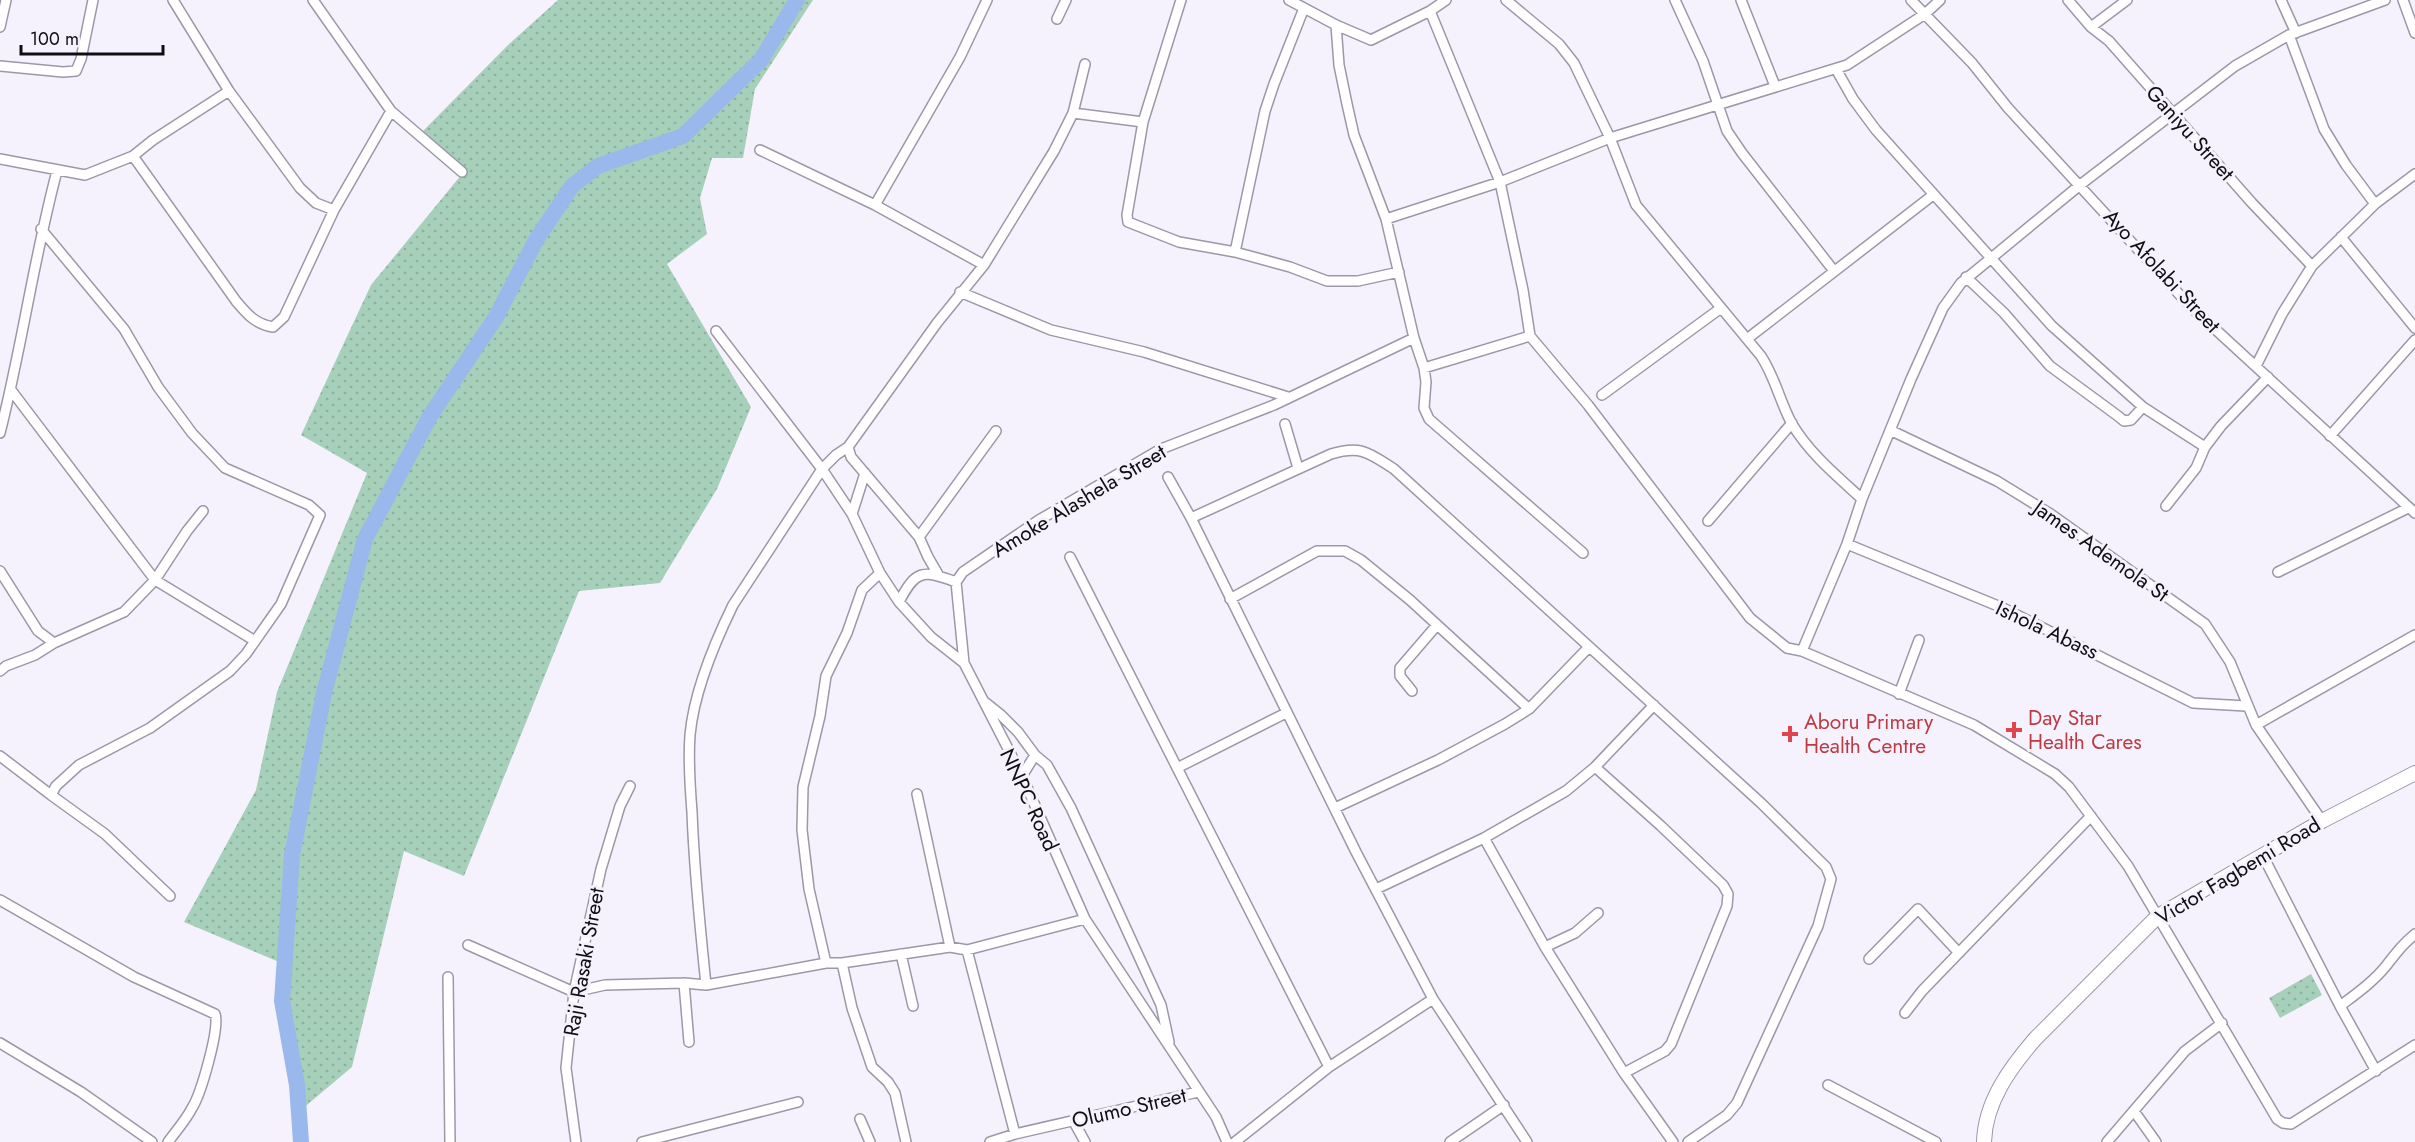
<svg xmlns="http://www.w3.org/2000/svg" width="2415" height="1142" font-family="Jost,sans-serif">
<defs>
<pattern id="grass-dots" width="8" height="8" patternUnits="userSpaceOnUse" patternTransform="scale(1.5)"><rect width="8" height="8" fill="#a6d0b9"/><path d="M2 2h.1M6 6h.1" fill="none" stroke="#8eb19e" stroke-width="1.8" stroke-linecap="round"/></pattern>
</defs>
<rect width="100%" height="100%" fill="#f6f2fd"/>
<path fill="url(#grass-dots)" d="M558,0h255l-58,89 -12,69h-31l-12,40 7,36 -40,30 84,143 -34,82 -57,94 -81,8 -115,285 -60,-25 -52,216 -57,48 -11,-151 -100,-42 72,-132 21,-98 90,-219 -66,-38 70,-150 91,-111 -39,-43 84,-85z
M2311,974l11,21 -42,23 -11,-20z"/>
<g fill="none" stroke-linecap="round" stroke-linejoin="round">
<path stroke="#9ab8ec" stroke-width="16" d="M301,1142l-4,-57 -15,-84 10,-146 32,-162 41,-154 65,-123 66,-99 40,-77 36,-54 26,-20 85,-30 78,-76 36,-60"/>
<g stroke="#9d97a7" stroke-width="12">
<path id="street" d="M173,0l56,91 71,97 16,15 18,7
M313,0l78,111 71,61
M1181,0l-38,122 -16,93 1,7 51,20 56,10 55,15 37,14h31l41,-9
M1289,0l47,25 35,15 59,-29 16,-11
M1506,0l53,44 15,19 36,75 26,67 125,151c14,21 19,46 31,68 18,30 45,52 70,75
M1675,0l28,61 24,70 15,22 92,118
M1741,0l34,86
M1911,0l61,63 36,45 182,198 225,207
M2068,0l23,27 18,14 143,162 60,63
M2281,0l15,33
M2403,0l12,33
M1430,11l70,171 23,108 7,46 58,69 162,213 37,30 15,3 172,74 81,49 14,13 59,79 149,253 6,4 8,1 124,-79
M1057,19l9,-19
M1336,25l3,40 8,39 7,31 32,84 28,119 10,30 2,14 -2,26 5,11 154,134
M0,27l6,-27
M2091,27l36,-27
M2289,35l35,94 22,36 29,39
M0,66l63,6 13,-1 5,-12 12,-59
M1836,69l17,30 23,31 176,196 91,81 62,40
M1073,113l70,9
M760,150l115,55 109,60
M133,156l103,145c11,13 19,23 37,26l11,-10 50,-107 57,-99
M0,159l85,16 48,-19 20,-16 76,-49
M875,205l85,-148 27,-57
M1386,219l114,-37 110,-44 237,-73 78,-51 15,-14
M2341,237l74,91
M1235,252l30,-141 9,-27 30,-76
M1966,277l38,36 46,53 68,50 6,5 7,-1 12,-13
M960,292l91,38 93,22 144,45
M716,331l106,138 30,45 28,59 19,29 32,35 33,26 58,113 63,143 131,198 11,25
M1747,339l186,-144
M2256,366l26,-52 30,-48 63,-62 40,-30
M1424,368l106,-32
M11,390l144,190 100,61
M1602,395l119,-87
M1285,424l13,44
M1892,431l105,50 52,32 156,111 25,38 26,63 66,96
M0,433c22,-87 34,-176 57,-262
M2330,436l85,-96
M848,447l3,10 68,80 9,20 11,19
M1168,477l23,41 165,334 77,147 94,143
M2166,506l30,-38 9,-21 16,-21 47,-49
M852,514l13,-41
M1191,518l140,-64c31,-9 38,-1 63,15l367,334 65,64 5,12 -13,47 -81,177 -10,12 -39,27
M1708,521l84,-98
M919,537l77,-106
M1847,544l156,64 190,95 53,3
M1070,557l259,510
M0,571l38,60 16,12
M2278,572l130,-64
M1230,599l87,-48h28l16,9 49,40 119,109
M899,602c17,-33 24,-32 57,-20
M1802,651l45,-107 15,-45 49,-120 32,-71 18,-25 119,-98 155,-119 54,-31 96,-35
M964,663l-8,-81 7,-10 76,-52 122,-71 113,-44 140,-67
M0,671l6,-5 29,-11 19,-12 70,-31 31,-32 32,-49 16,-20
M1412,691l-12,-15v-8l37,-43
M1899,694l20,-54
M986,703l15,12 17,17 17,23 12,10 24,43 90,197 8,37
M2256,725l159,-90
M0,756l51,39 5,-9 23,-21 71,-37 80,-57 16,-17 35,-50 39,-89 -11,-10 -84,-37 -33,-35 -34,-46 -34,-58 -83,-100
M1595,767l66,59 62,59 5,9 -1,12 -56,138 -6,7 -41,22
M1177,768l109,-55
M1022,776l13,-21
M917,794l33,153
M51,795l54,39 65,62
M1335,808l103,-48 67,-36 24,-15 60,-62
M1484,838l61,109 79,126 49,69
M2262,854l78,152 36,65
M1376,889l108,-51 82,-47 29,-24 59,-62
M0,900l134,77 81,37c5,14 -14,80 -23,94 -6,12 -16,23 -24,34
M468,945l106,47 31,-7 79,-2 22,2 120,-22h16l108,-16 17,3 118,-31
M1545,947l30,-14 23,-20
M967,950l48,184
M901,954l12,52
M1869,959l49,-50 41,44
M826,963l-17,-74 -7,-59 1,-43 17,-71 6,-40 21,-43 15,-43 18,-17
M842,963l10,45 20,59 16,15 7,11 11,49
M448,977l2,165
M684,983l5,59
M706,985c-6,-58 -12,-115 -14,-173 -2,-25 -4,-51 -2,-77 4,-44 24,-91 43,-130l89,-136 14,-14 12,-8 89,-124 47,-58 70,-114 19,-38 12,-49
M2340,1006c16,-12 33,-24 46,-40 11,-14 15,-20 29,-32
M1905,1013l17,-22 169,-175
M0,1043l81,49 71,50
M1828,1085l108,57
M2134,1111l22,31
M860,1119l10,23
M1074,1122l11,20
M576,1142l-10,-74 8,-76 27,-123 19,-63 10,-20
M642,1142l156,-40
M990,1142l25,-8 183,-42
M1235,1142l94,-75 104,-68
M1450,1142l54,-37
M2107,1142l78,-91 37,-28"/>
</g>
<g stroke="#9d97a7" stroke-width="16">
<path id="secondary" d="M1984,1142c1,-40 26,-74 51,-103l123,-123 164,-95 93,-48"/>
</g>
<use href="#street" stroke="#fff" stroke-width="9"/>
<use href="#secondary" stroke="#fff" stroke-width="14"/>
</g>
<g fill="#e0444e" stroke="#f6f2fd" stroke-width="2">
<path d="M2011 721h6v6h6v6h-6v6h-6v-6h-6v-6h6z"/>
<path d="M1787 725h6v6h6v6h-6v6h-6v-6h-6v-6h6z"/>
</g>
<g text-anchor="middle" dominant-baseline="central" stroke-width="6" stroke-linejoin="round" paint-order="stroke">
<g font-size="21" fill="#100e13" stroke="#f6f2fd">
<text transform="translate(2190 133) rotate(48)">Ganiyu Street</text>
<text transform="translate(2162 271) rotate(47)">Ayo Afolabi Street</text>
<text transform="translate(1079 501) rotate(-31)">Amoke Alashela Street</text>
<text transform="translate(2101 551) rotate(35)">James Ademola St</text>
<text transform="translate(2047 630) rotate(25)">Ishola Abass</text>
<text transform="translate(1029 800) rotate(65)">NNPC Road</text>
<text transform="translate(2238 871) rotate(-31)">Victor Fagbemi Road</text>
<text transform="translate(584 962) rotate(-80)">Raji Rasaki Street</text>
<text transform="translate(1129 1108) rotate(-13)">Olumo Street</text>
</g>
<g font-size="21" fill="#be3a42" stroke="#f6f2fd" text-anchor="start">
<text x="2028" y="718">Day Star<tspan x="2028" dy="24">Health Cares</tspan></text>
<text x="1804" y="722">Aboru Primary<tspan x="1804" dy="24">Health Centre</tspan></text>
</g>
</g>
<path d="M21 45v9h142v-9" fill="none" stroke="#100e13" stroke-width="3"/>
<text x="30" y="45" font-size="18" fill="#100e13" stroke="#f6f2fd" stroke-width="4.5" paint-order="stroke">100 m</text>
</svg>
